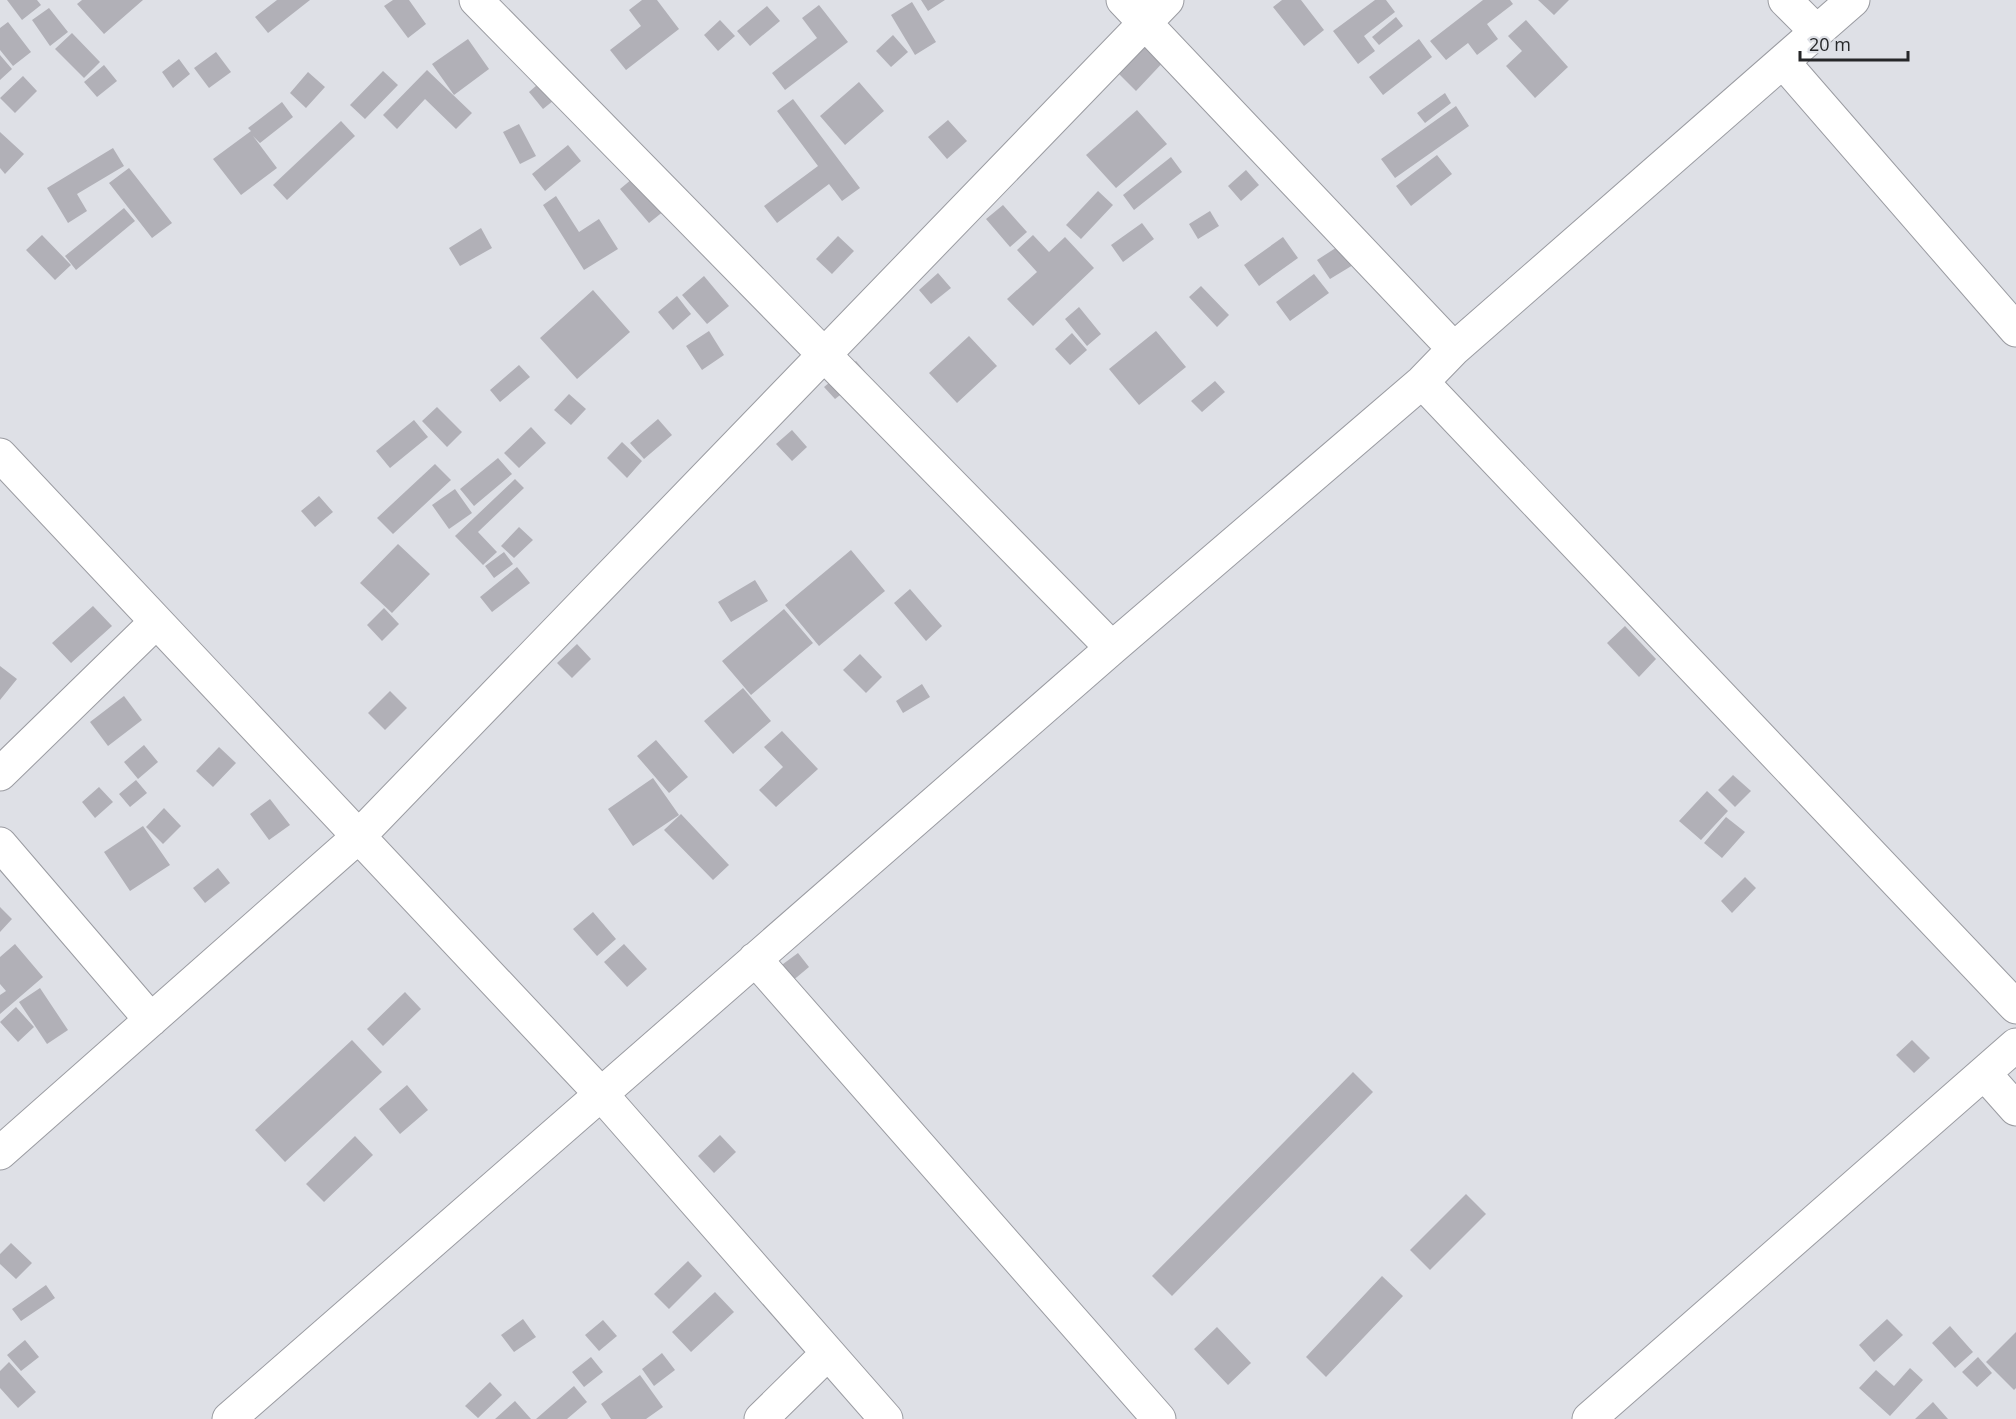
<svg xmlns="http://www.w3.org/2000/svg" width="2016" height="1419" font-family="'Open Sans',sans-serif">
<rect width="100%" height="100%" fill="#dee0e6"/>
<path fill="#b1b0b7" d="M7,0h30l4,5 -19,15z
M82,0h61l-39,34 -27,-30z
M277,0h33l-42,33 -13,-16z
M393,0h16l17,24 -18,14 -24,-32z
M642,0h15l22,29 -53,41 -16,-20 31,-24 -12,-16z
M921,0h24l-17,11z
M1282,0h19l23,30 -20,16 -31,-39z
M1375,0h11l9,12 -31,24 11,15 -17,13 -25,-33z
M1483,0h27l3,4 -26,20 11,15 -21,16 -9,-12 -22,17 -16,-19z
M1538,0h31l-15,15z
M912,2l24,40 -21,13 -24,-40z
M819,5l29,37 -63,48 -13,-17 45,-35 -15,-20z
M767,6l13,15 -30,25 -13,-15z
M49,8l19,24 -18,14 -18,-26z
M1396,17l7,9 -24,19 -7,-8z
M720,20l15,16 -17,15 -14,-16z
M1526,20l42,47 -33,31 -29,-32 16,-15 -14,-15z
M8,22l23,30 -18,14 -13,-16v-22z
M72,33l28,29 -16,16 -29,-29z
M893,35l15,17 -17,15 -15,-16z
M468,39l21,30 -35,26 -22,-31z
M1150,39l18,18 -32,34 -18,-18z
M1419,39l13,18 -49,38 -14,-18z
M216,52l15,20 -22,16 -15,-20z
M0,55l12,14 -12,11z
M179,59l11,15 -17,14 -11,-16z
M561,64l3,28 -21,17 -14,-17z
M104,65l13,16 -20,16 -13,-15z
M427,70l45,43 -16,16 -31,-30 -28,30 -14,-14z
M383,71l15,14 -33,34 -15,-14z
M308,72l17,15 -19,21 -16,-15z
M23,76l14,15 -22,22 -15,-15z
M859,82l25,29 -39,34 -25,-29z
M1445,93l6,10 -26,20 -8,-10z
M793,99l67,89 -18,13 -13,-17 -52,39 -13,-17 54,-40 -41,-55z
M282,102l11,15 -33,26 -7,-7 24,32 -36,27 -28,-36 38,-28 -3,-3z
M1456,106l13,20 -74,52 -14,-19z
M1137,110l30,34 -51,44 -30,-33z
M948,120l19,21 -20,18 -19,-22z
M341,121l14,15 -68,64 -14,-15z
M519,124l17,32 -16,8 -17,-32z
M0,132l24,22 -19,20 -5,-6z
M568,145l13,16 -36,30 -13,-17z
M113,148l11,18 -47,28 10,17 -19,12 -21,-35z
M1437,155l15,19 -41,32 -15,-20z
M1171,157l11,15 -48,38 -11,-15z
M656,159l29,35 -36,29 -29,-34z
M129,168l43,55 -20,15 -43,-55z
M1246,170l13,15 -18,16 -13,-15z
M1098,191l15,14 -32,34 -15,-14z
M556,196l23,36 20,-13 19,30 -34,21 -41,-65z
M1003,205l24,27 -17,15 -24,-28z
M124,208l11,13 -59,49 -11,-14z
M1210,211l9,15 -21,13 -9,-15z
M1142,223l12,16 -31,23 -12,-17z
M481,228l11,20 -32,18 -11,-18z
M42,235l29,30 -16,15 -29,-30z
M1033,235l16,17 16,-15 29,31 -61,58 -26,-27 30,-27 -20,-22z
M838,236l16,15 -22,23 -16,-15z
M1283,237l15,21 -39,28 -15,-21z
M1345,242l13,20 -28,17 -13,-19z
M938,273l13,15 -20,16 -12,-14z
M1314,274l15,19 -39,28 -14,-19z
M704,276l25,30 -22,18 -25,-29z
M1201,286l28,29 -12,12 -28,-30z
M593,290l37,42 -53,47 -37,-41z
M677,296l14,18 -18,16 -15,-18z
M1079,307l22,27 -14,12 -22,-27z
M709,331l15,24 -22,15 -16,-24z
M1156,331l30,36 -47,38 -30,-36z
M1072,333l15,17 -17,15 -15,-16z
M969,336l28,30 -40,37 -28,-30z
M856,361l11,13 -32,25 -11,-12z
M519,365l11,12 -30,25 -10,-12z
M1215,381l10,11 -23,20 -11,-11z
M569,394l17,15 -15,16 -17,-15z
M437,407l25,25 -15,15 -25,-26z
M658,419l14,16 -28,24 -14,-16z
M414,420l14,17 -38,31 -14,-17z
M531,427l15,16 -27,25 -15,-15z
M792,430l15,17 -15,14 -16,-17z
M622,442l20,19 -15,17 -20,-20z
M498,458l14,16 -38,32 -14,-17z
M435,464l16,16 -58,54 -16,-16z
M515,479l9,9 -46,44 19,20 -14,13 -28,-29z
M455,489l17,24 -23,16 -17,-24z
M319,496l14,16 -18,15 -14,-16z
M519,527l14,13 -19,18 -13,-12z
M398,544l32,30 -38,39 -32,-30z
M851,550l34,41 -66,55 -34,-41z
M504,552l9,12 -19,14 -9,-12z
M517,567l13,16 -38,29 -12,-15z
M755,580l13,21 -37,21 -13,-20z
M910,589l32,37 -16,15 -32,-38z
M93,606l19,20 -41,37 -19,-20z
M384,608l15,16 -17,17 -15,-16z
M784,609l29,34 -62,52 -29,-34z
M1625,626l31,33 -17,18 -32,-34z
M577,644l14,15 -19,19 -15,-15z
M860,654l22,23 -16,16 -23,-23z
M0,666l17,13 -17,21z
M922,684l8,13 -27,16 -7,-12z
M743,688l28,33 -38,33 -29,-33z
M390,691l17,17 -22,22 -17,-17z
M124,696l18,24 -34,26 -18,-24z
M782,731l36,38 -42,38 -17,-17 24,-23 -19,-20z
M656,740l32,37 -19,16 -32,-37z
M144,745l14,17 -20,17 -14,-17z
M219,747l17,16 -23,24 -17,-16z
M1733,775l18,16 -16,16 -17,-17z
M653,778l26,37 -46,31 -25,-37z
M136,780l11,13 -17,14 -11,-13z
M99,787l14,15 -18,16 -13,-16z
M1707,791l21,20 -27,29 -22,-19z
M270,799l20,26 -21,15 -19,-26z
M164,808l17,18 -18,18 -17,-17z
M681,814l48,51 -16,15 -49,-50z
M1726,817l19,15 -23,26 -18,-15z
M143,826l27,39 -40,26 -26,-39z
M218,868l12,15 -25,20 -12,-15z
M1745,877l11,11 -24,25 -11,-12z
M0,907l12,12 -12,13z
M593,912l23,27 -19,17 -24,-27z
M15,944l28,33 -43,37v-19l6,-4 -6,-7v-27z
M624,944l23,25 -20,18 -23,-25z
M798,953l11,14 -18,15 -12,-15z
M40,988l28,42 -21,14 -28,-42z
M405,992l16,17 -38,37 -16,-17z
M16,1007l18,20 -16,15 -18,-20z
M352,1040l30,32 -97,90 -30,-32z
M1912,1040l18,18 -16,15 -18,-18z
M1353,1072l20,20 -201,204 -20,-20z
M407,1085l21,25 -28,24 -21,-25z
M720,1135l16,17 -22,21 -16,-17z
M355,1136l18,19 -49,47 -18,-18z
M1466,1194l20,20 -56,56 -20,-20z
M11,1243l21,20 -16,16 -16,-15v-10z
M688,1261l14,15 -33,33 -15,-15z
M1382,1276l21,20 -77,81 -20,-20z
M46,1285l9,13 -34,23 -9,-12z
M715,1292l19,20 -43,40 -19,-20z
M523,1319l13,18 -22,15 -13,-17z
M1887,1319l16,16 -29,27 -15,-17z
M603,1320l14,16 -18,15 -14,-16z
M1950,1326l23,26 -18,16 -23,-25z
M1217,1327l34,36 -23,22 -34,-36z
M2016,1332v56l-2,2 -28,-28z
M25,1340l14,17 -18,14 -14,-16z
M662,1353l13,17 -21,16 -12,-17z
M591,1357l12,15 -19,15 -12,-15z
M1978,1357l14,16 -15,14 -15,-15z
M9,1362l27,30 -18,16 -18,-20v-17z
M1910,1368l13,12 -33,36 -31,-28 17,-18 18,16z
M640,1375l23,32 -17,12h-35l-10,-15z
M490,1382l12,13 -24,23 -13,-12z
M574,1386l13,16 -20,17h-31z
M515,1401l16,18h-36z
M1933,1402l15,17h-33z"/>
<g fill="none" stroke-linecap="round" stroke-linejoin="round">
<g stroke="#9a9ba1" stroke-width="35">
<path id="minor" d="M476,0l636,648
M1123,0l331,349
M1785,0l32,32
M1784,63l232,267
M1422,382l594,625
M0,455l601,639 285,325
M0,774l156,-152
M0,844l151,176
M755,959l404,460
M1984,1073l32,36
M0,1153l358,-316 809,-837
M229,1419l883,-771 310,-266 32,-33 399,-349
M761,1419l67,-66
M1589,1419l427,-374"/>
</g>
<use href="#minor" stroke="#fff" stroke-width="33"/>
</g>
<path d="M1800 51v9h108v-9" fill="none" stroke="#262729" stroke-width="3"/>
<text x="1809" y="51" font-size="18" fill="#262729" stroke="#dee0e6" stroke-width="4.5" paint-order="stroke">20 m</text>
</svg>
